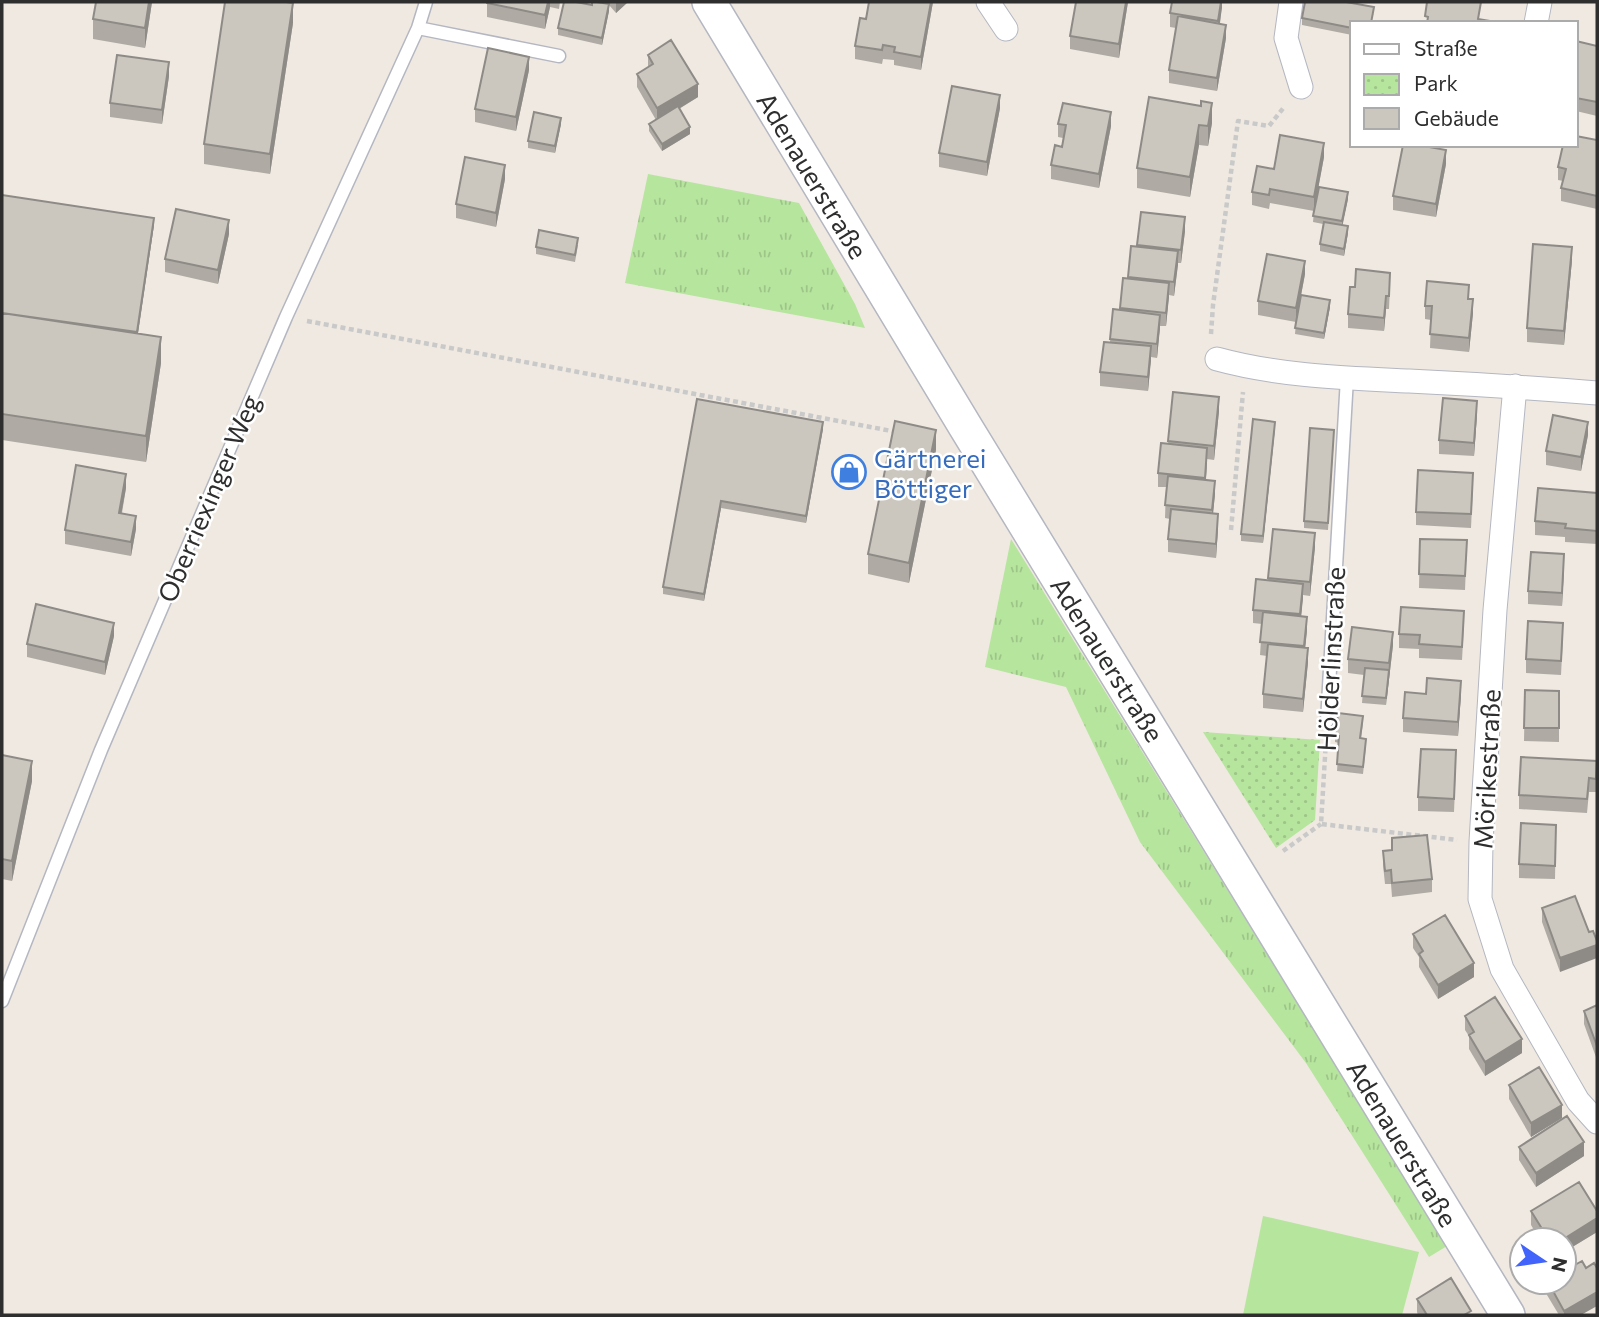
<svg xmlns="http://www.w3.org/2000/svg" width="1599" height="1317" font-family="Commissioner,sans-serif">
<defs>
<pattern id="grass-tufts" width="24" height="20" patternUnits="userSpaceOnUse" patternTransform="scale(1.75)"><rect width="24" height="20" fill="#b6e59e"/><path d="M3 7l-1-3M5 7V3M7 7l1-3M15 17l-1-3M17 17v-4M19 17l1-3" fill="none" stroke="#9dc588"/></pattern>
<pattern id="park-dots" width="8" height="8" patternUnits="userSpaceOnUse" patternTransform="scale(1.75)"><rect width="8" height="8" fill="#b6e59e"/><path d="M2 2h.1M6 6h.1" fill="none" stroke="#9dc588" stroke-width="1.8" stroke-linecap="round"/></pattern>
</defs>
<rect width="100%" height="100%" fill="#efe9e1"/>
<path fill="url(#grass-tufts)" d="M648,174l151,29 56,101 10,24 -240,-45z
M1011,539l436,707 -18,11 -123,-194 -166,-221 -74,-155 -81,-20z"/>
<path fill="url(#park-dots)" d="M1203,732l117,8 -5,80 -39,28z"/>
<path fill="#b6e59e" d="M1263,1216l156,36 -17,63h-159z"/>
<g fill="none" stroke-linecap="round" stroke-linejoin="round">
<g stroke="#b4b7c1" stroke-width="15">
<path id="service" d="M418,28l141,28
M1327,721l20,-343
M2,1001l99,-251 185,-433 132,-289 8,-26"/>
</g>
<g stroke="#b4b7c1" stroke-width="25">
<path id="minor" d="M988,2l18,27
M1291,2l-5,36 15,49
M1536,23l4,-21
M1217,359c62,17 128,19 192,22 63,3 126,7 188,12
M1515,386l-20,224 -14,232 -1,57 22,70 76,132 19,21"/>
</g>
<g stroke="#b4b7c1" stroke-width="36">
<path id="secondary" d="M709,2l256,424 543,889"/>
</g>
<path stroke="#c9c9c9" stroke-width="4.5" stroke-dasharray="5 3.5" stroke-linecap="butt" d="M307,321l590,111
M1211,334l2,-29 25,-184 31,5 16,-20
M1231,530l12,-138
M1326,740l-5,84 136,16
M1283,851l38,-27"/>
<use href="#service" stroke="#fff" stroke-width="12"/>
<use href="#minor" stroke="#fff" stroke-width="23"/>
<use href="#secondary" stroke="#fff" stroke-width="33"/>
</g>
<path fill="#afaba4" d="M152,2l-7,46 -52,-9v-20z
M487,2h73l-1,7 -9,-2 -5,22 -58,-12z
M606,2h22l-12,11 -7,-8v6l-7,34 -44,-10v-7l34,-23 17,-1z
M933,2l-12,68 -27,-5v-5l-11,-1 -1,5 -27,-5v-13l11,-27z
M1076,2h52l-9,56 -49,-9v-13z
M1222,2l-2,22 6,14 -9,53 -48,-8v-13l7,-42 -6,-1v-14z
M1374,14l-22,9v12l-50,-10v-7z
M293,23l-23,151 -66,-10v-20z
M1576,41l21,5v70l-21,-5z
M648,55l50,42 -19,12 11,25 -28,17 -13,-20v-7l7,-4 -19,-33v-13l11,-7z
M529,70l-13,61 -41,-9v-13z
M169,76l-7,48 -52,-7v-14z
M1149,97l63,26 -4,23 -9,-1 -9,52 -53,-9v-20z
M1000,108l-13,68 -48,-9v-14z
M561,124l-6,29 -27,-5v-7z
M1058,124l53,2 -12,62 -48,-9v-14l11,-18 1,-9 -5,-1z
M1597,140v69l-36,-8v-13l2,-7 -5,-1v-13z
M1324,157l-7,37 31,5 -6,26 6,8 -4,23 -24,-5v-7l3,-20 -10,-2 1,-11 -44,-8 -1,6 -17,-4v-13l22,-23z
M1446,164l-10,53 -43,-7v-14z
M505,179l-9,48 -40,-9v-14z
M2,195l152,30 -16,109 23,29 -15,99 -144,-22z
M1141,212l44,19 -4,32h-3l-4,33 -5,-1 -3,31h-6l-3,32 -6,-1 -3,34 -48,-5v-14l10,-30 3,-33 7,1 3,-32 5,1 3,-33 6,1z
M229,234l-11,50 -53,-12v-13z
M578,245l-3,17 -39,-8v-7z
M1572,260l-8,85 -37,-3v-14z
M1305,274l-4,21 29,12 -6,32 -29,-5 1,-12 -38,-7v-14z
M1390,286l-1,23h-3l-2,22 -36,-3v-14z
M1469,299l4,14 -4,39 -39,-4 1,-28 -6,-1v-13z
M1173,392l46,19 -5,49 -7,-1 -1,21 9,14 -2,19 5,14 -2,31 -48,-6v-13l2,-20 -5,-1 1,-31h-8v-14l10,-29z
M697,399l126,30 -17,94 -85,-15 -17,93 -41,-7v-7z
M1477,414l-3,42 -35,-2v-14z
M1275,428l-12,115 -22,-2v-7z
M1588,435l-7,36 -35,-6v-14z
M1334,437l-6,93 -24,-2v-7z
M936,450l-27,133 -41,-9v-20z
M1473,486l-2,42 -55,-3v-13z
M126,488l-4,25 14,16 -5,27 -66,-12v-14z
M1597,493v51l-32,-2v-5l-30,-2v-14z
M1273,529l42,18 -5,49 -7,-1 -2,21 6,14 -2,18 3,14 -5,50 -40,-4v-14l4,-38 -7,-1 2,-31 -9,-1v-13l15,-30z
M1420,539l47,1 -2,50 -46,-2z
M1564,568l-2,38 -34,-2v-13z
M1464,625l-2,35 -43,-2v-9l-20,-1v-14z
M114,636l-9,39 -78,-18v-13z
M1563,637l-2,38 -35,-2v-14z
M1393,645l-7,60 -24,-2 2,-28 -16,-2v-14z
M1525,690l34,1v51l-35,-1z
M1426,694h35l-3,42 -55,-4v-14z
M1363,723l-2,15 5,8 -3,28 -26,-3 2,-28 -4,-1v-6z
M2,755l30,26 -20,100 -10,-2z
M1597,761l-1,31h-7l-2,21 -68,-4v-14z
M1456,763l-2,49 -36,-1v-14z
M1556,825l-1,54 -36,-1v-14z
M1392,838l40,41v13l-40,5 -1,-13h-6l-2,-19v-14l9,-1z
M1575,896l-15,76 -18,-50v-14z
M1413,934l61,43 -36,22 -19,-32v-10l-6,-9z
M1597,1005v55l-13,-36v-13z
M1465,1016l57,37 -37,23 -16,-27v-13l-4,-6z
M1509,1085l53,33 -31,19 -22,-38z
M1519,1147l65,9 -48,31 -17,-27z
M1531,1211l66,21 -33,20v-12h-24l-9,-15z
M1586,1268l-5,47h-22l-12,-20v-13z
M1417,1299l54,16h-53l-1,-3z"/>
<path fill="#8e8b86" d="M149,2h3l-7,46v-20z
M548,2h2v5l-5,22v-14z
M616,2h12l-12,11z
M931,2h2l-12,68v-13z
M1126,2h2l-9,56v-14z
M1221,2h1v6l-4,27v-14z
M293,3v20l-23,151v-20z
M609,4v7l-7,34v-7z
M1226,25v13l-9,53v-13z
M529,57v13l-13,61v-14z
M169,62v14l-7,48v-14z
M698,84v13l-41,25v-14z
M1000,95v13l-13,68v-14z
M1212,103v20l-4,23v-20z
M1111,112v14l-12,62v-14z
M561,118v6l-6,29v-7z
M1199,125v20l-9,52v-20z
M690,127v7l-28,17v-7z
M1324,143v14l-10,54v-14z
M1446,150v14l-10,53v-13z
M505,165v14l-9,48v-14z
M1348,192v7l-6,29v-7z
M1185,217v14l-4,32v-13z
M154,218v7l-17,114v-7z
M229,220v14l-11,50v-14z
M1348,226v7l-4,23v-7z
M1572,247v13l-8,85v-14z
M1178,251v14l-4,31v-14z
M1305,261v13l-9,48v-14z
M1169,283v14l-3,29v-13z
M1386,296v13l-2,22v-13z
M1473,299v14l-4,39v-14z
M1330,300v7l-6,32v-6z
M1160,315v13l-3,30v-14z
M161,337v26l-15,99v-26z
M1151,346v14l-3,31v-14z
M1219,397v14l-5,49v-14z
M1477,401v13l-3,42v-13z
M823,422v7l-17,94v-7z
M1275,422v6l-12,115v-7z
M1588,422v13l-7,36v-14z
M936,430v20l-27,133v-20z
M1207,448v13l-2,31v-14z
M126,474v14l-7,38v-13z
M1215,481v13l-3,30v-14z
M721,501v7l-17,93v-7z
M1218,514v13l-2,31v-14z
M136,516v13l-5,27v-14z
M1315,533v14l-5,49v-14z
M1564,554v14l-2,38v-13z
M1303,584v14l-3,30v-14z
M1307,617v13l-3,30v-14z
M114,623v13l-9,39v-13z
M1393,632v13l-7,60 3,-42z
M1308,648v14l-5,50v-13z
M1461,681v13l-3,42v-14z
M32,761v20l-20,100v-20z
M1597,945v13l-37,14v-14z
M1474,963v14l-36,22v-14z
M1522,1039v14l-37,23v-14z
M1562,1105v13l-31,19v-14z
M1584,1142v14l-48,31v-14z
M1597,1218v14l-33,20v-12h-2z
M1597,1286v20l-16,9h-17v-4z"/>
<path fill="#cbc7bf" stroke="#8e8b86" stroke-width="2" d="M96,2h53l-4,26 -52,-9z
M225,2h61l7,1 -23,151 -66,-10z
M487,2h61l-3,13 -58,-12z
M564,2h12l16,3v-3h5l12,2 -7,34 -44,-10z
M869,2h62l-10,55 -27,-5 1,-5 -12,-2 -1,5 -27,-4 5,-28 6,1z
M1076,2h50l-7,42 -49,-8z
M1172,2h49l-3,19 -48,-8z
M1305,2h41l28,5 -3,16h-19v5l-50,-10z
M1427,2h54l-3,17 12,2 -1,2h-62l1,-6 -3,-1z
M1178,16l48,9 -9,53 -48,-8z
M671,40l27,44 -41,24 -20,-34 16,-10 -5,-9z
M1576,41l21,5v56l-21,-4z
M488,48l41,9 -13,60 -41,-8z
M117,55l52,7 -7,48 -52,-7z
M952,86l48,9 -13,67 -48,-9z
M1149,97l52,9v-5l11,2 -4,23 -9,-1 -9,52 -53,-9z
M1063,103l48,9 -12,62 -48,-9 4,-20 7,2 4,-22 -8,-1z
M678,106l12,21 -28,17 -13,-20z
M534,112l27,6 -6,28 -27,-5z
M1280,135l44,8 -10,54 -44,-8 -1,6 -17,-3 5,-26 17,3z
M1576,136l21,4v56l-36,-8 5,-19 -8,-2 5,-22h13z
M1403,145h15l28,5 -10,54 -43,-8z
M465,157l40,8 -9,48 -40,-9z
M1319,187l29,5 -6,29 -29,-5z
M2,195l152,23 -17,114 -135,-19z
M176,209l53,11 -11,50 -53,-11z
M1141,212l44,5 -4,33 -44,-5z
M1324,222l24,4 -4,23 -24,-5z
M539,230l39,8 -3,17 -39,-8z
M1533,244l39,3 -8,84 -37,-3z
M1131,246l47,5 -4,31 -46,-5z
M1267,254l38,7 -9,47 -38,-7z
M1356,269l34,4 -1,23h-3l-2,22 -36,-4 2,-27h5z
M1123,278l46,5 -3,30 -46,-5z
M1427,281l42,4 -1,14h5l-4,39 -39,-4 2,-28h-7z
M1301,295l29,5 -6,33 -29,-5z
M1113,309l47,6 -3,29 -47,-5z
M2,313l159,24 -15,99 -144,-22z
M1104,342l47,4 -3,31 -48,-5z
M1173,392l46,5 -5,49 -46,-5z
M1443,398l34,3 -3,42 -35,-3z
M697,399l126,23 -17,94 -85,-15 -17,93 -41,-7z
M1553,415l35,7 -7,35 -35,-6z
M1253,419l22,3 -12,114 -22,-2z
M895,421l41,9 -27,133 -41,-9z
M1310,428l24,2 -6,93 -24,-2z
M1161,443l46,5 -2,30 -47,-5z
M76,465l50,9 -7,39 17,3 -5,26 -66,-12z
M1418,470l55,3 -2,41 -55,-2z
M1168,476l47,5 -3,29 -47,-5z
M1538,488l59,5v38l-32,-3 1,-4 -31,-3z
M1171,509l47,5 -2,30 -48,-5z
M1273,529l42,4 -5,49 -42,-4z
M1420,539l47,1 -2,36 -46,-2z
M1531,552l33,2 -2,39 -34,-2z
M1256,579l47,5 -3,30 -47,-4z
M36,604l78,19 -9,39 -78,-18z
M1401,607l63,4 -2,36 -43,-3 1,-9 -21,-1z
M1263,612l44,5 -3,29 -44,-4z
M1528,621l35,2 -2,38 -35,-2z
M1352,627l41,5 -4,31 -41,-4z
M1268,644l40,4 -5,51 -40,-5z
M1365,668l24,2 -3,28 -24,-2z
M1427,678l34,3 -3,41 -55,-4 2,-26 21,2z
M1525,690l34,1v37h-35z
M1338,713l25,3 -3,22 6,1 -3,28 -26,-3 2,-28h-4z
M1421,749l35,1 -2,49 -36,-2z
M2,755l30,6 -20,100 -10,-2z
M1521,757l76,4 -1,18 -7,-1 -2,21 -68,-4z
M1521,823l35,2 -1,41 -36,-2z
M1427,835l5,44 -40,4 -1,-13 -6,1 -2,-20 9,-1v-12z
M1575,896l14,36 4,-1 4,10v4l-37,13 -18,-50z
M1445,915l29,48 -36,22 -19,-31 4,-3 -10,-17z
M1495,997l27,42 -37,23 -16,-27 5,-3 -9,-16z
M1597,1005v41l-13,-35z
M1539,1067l23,38 -31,18 -22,-38z
M1567,1116l17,26 -48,31 -17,-26z
M1579,1182l18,29v7l-35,22h-13l-18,-29z
M1582,1261l4,7 8,-5 3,5v24l-33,19 -16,-29h16v-11z
M1451,1278l20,33 -7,4h-37l-10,-16z"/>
<defs>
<g id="shop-ring" transform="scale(1.75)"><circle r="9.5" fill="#fff" stroke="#3f7fe0" stroke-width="1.5"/><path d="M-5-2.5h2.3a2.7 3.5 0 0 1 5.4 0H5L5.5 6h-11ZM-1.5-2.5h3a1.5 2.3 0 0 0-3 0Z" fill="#3f7fe0"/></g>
</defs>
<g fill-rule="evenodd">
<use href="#shop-ring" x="849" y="472"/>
</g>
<g text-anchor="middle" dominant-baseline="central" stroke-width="5" stroke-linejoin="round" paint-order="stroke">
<g font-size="26" fill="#2e2e2e" stroke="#fff">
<text transform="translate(813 175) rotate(59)">Adenauerstraße</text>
<text transform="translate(208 498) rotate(-67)">Oberriexinger Weg</text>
<text transform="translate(1108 659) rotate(58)">Adenauerstraße</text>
<text transform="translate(1330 659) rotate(-87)">Hölderlinstraße</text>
<text transform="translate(1486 769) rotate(-87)">Mörikestraße</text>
<text transform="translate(1403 1143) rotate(59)">Adenauerstraße</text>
</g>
<g font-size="26" fill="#366cbe" stroke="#fff" text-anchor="start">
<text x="874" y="457">Gärtnerei<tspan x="874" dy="30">Böttiger</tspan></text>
</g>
</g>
<rect width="1599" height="1317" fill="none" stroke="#2e2e2e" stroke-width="7"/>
<rect x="1350" y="21" width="228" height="126" fill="#ffffff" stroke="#ababab" stroke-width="2"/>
<rect x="1364" y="44" width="35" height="10" fill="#ffffff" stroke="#ababab" stroke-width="2"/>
<text x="1414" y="56" font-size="21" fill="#2e2e2e">Straße</text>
<rect x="1364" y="74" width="35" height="21" fill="url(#park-dots)" stroke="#ababab" stroke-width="2"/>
<text x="1414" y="91" font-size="21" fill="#2e2e2e">Park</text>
<rect x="1364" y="108" width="35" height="21" fill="#cbc7bf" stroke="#ababab" stroke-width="2"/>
<text x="1414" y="126" font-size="21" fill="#2e2e2e">Gebäude</text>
<g transform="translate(1543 1261) rotate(103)"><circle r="33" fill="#ffffff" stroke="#ababab" stroke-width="2"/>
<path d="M0-5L12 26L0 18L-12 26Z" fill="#4264fb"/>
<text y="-10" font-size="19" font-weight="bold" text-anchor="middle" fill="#2e2e2e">N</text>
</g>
</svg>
